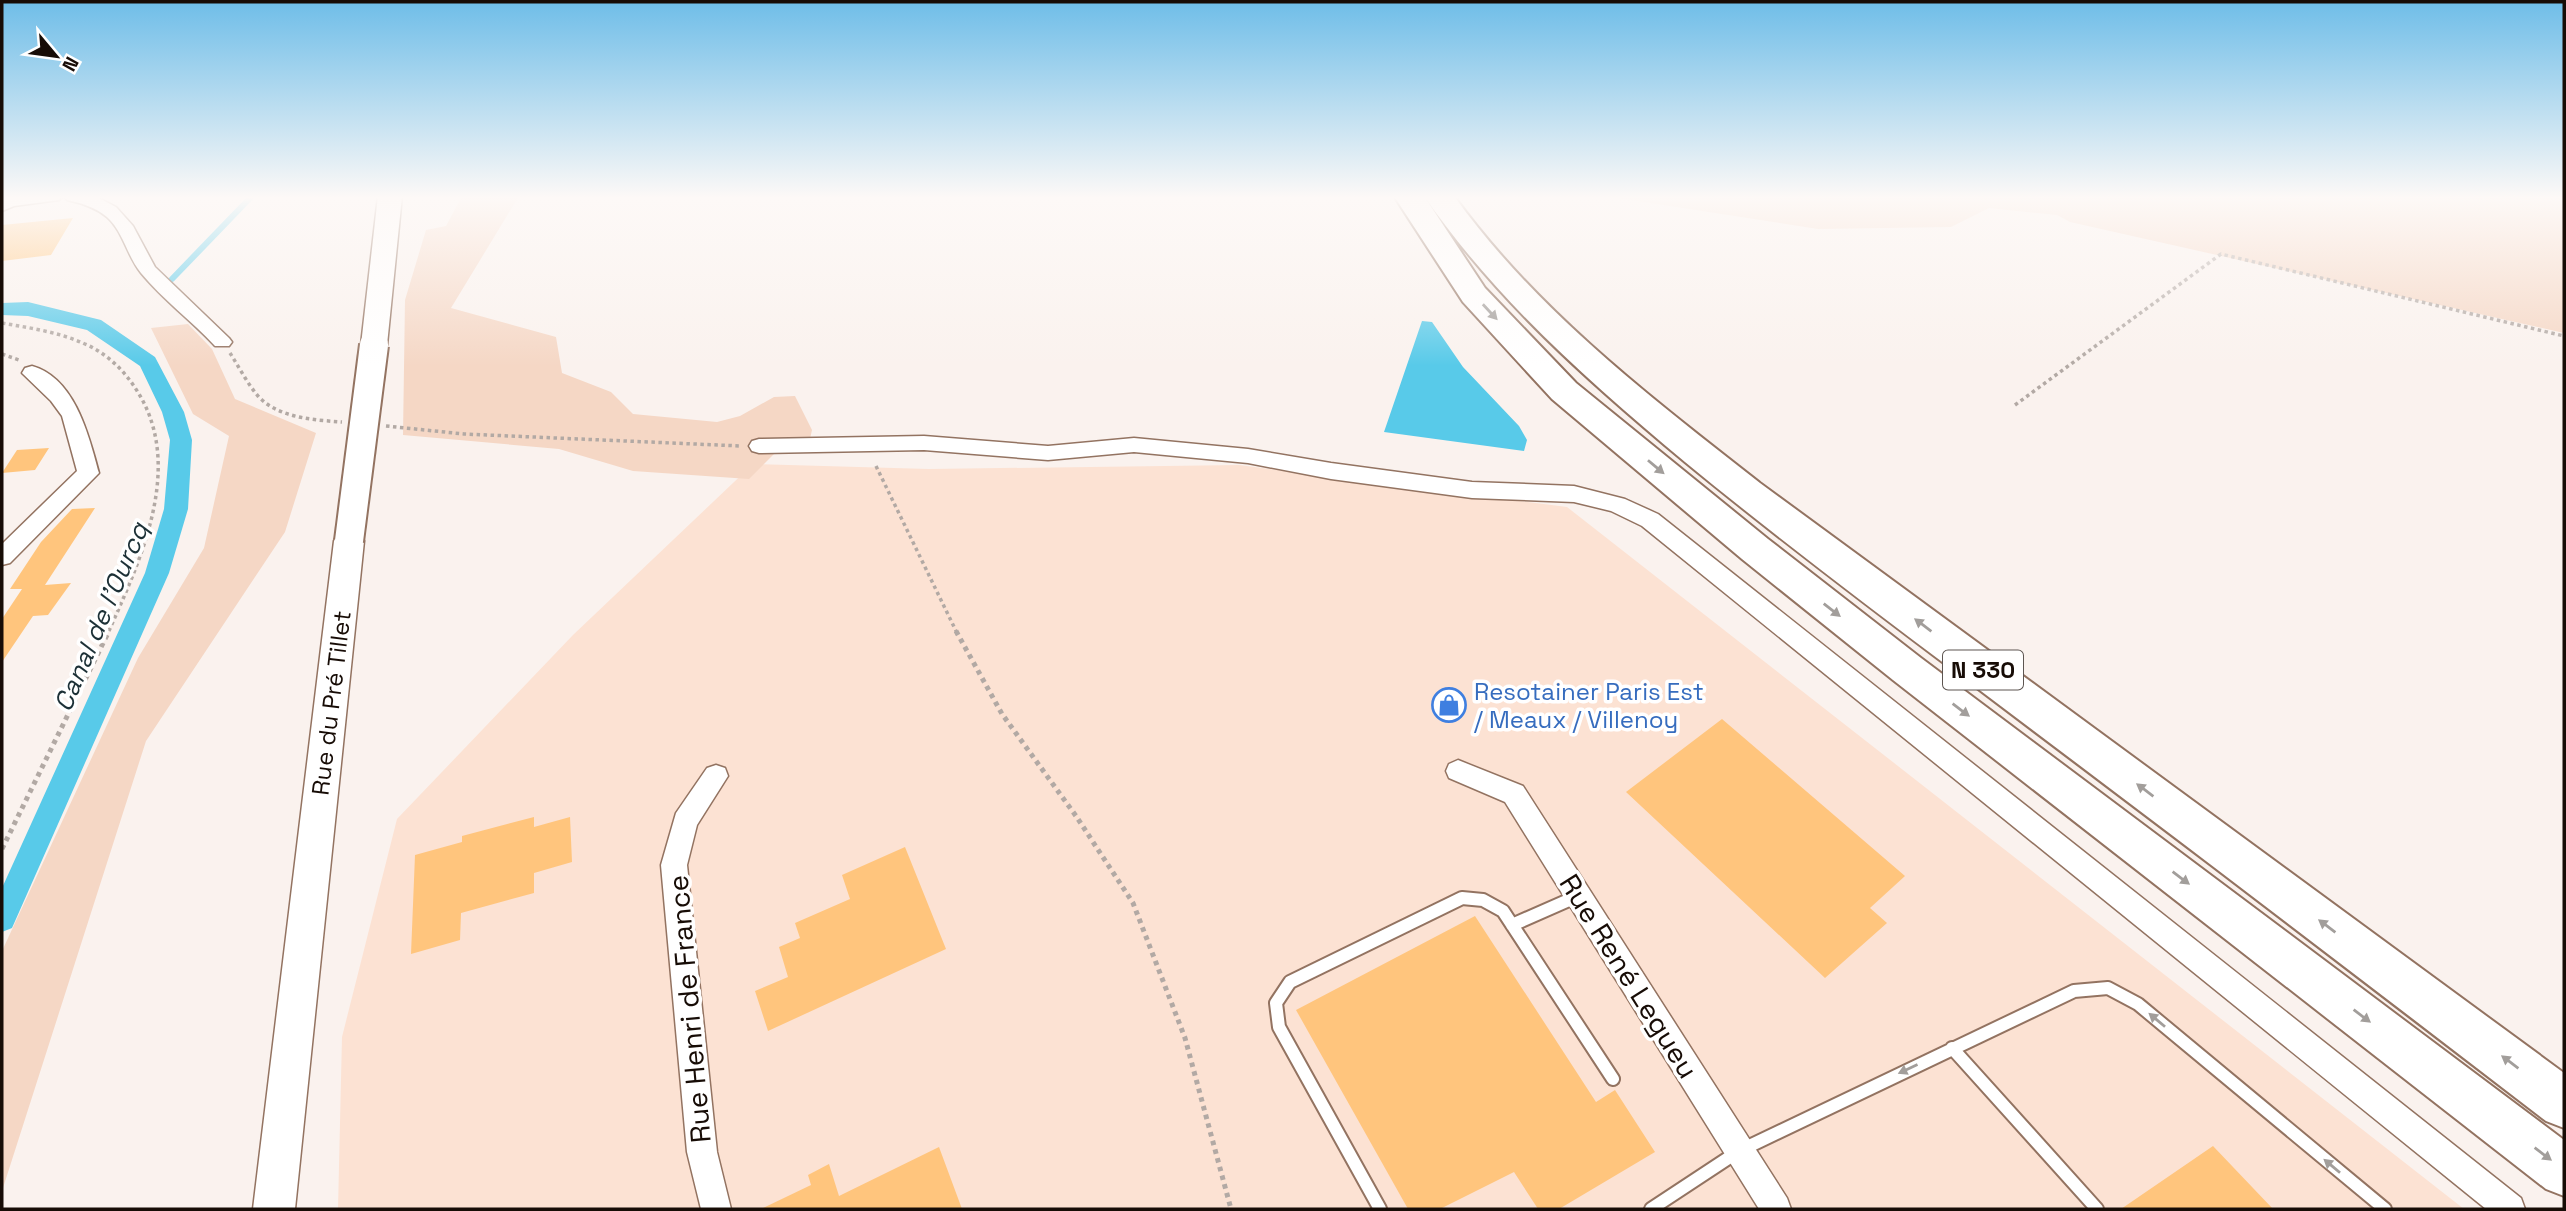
<svg xmlns="http://www.w3.org/2000/svg" width="2566" height="1211" font-family="'Space Grotesk',sans-serif">
<rect width="100%" height="100%" fill="#faf2ee"/>
<path fill="#fce2d3" d="M753,464l176,5 310,-4 328,42 897,702h-2126l4,-172 55,-218 176,-184z"/>
<path fill="#f5d7c5" d="M462,196h57l-68,112 105,29 6,36 49,19 22,22 84,8 23,-6 34,-19 21,-1 17,34 -3,13 -21,-3 -39,39 -116,-8 -74,-22 -156,-14 2,-135 21,-70 20,-4z
M1605,196h959v137l-494,-111 -13,-7 -68,-7 -38,19 -133,2z
M188,324l24,25 23,50 81,34 -31,99 -139,209 -144,450v-240l136,-293 66,-110 25,-112 -36,-22 -42,-86z"/>
<path fill="#58cae9" d="M1422,321l10,1 31,45 56,59 8,14 -3,11 -140,-19z"/>
<g fill="none" stroke-linecap="round" stroke-linejoin="round">
<path stroke="#58cae9" stroke-width="6" d="M172,279l80,-83"/>
<path fill="#58cae9" fill-rule="evenodd" d="M28,302l73,18 54,37 29,55 8,28 -4,69 -19,64 -157,355 -10,4v-44l143,-315 19,-64 6,-69 -8,-28 -22,-46 -53,-36 -59,-14 -26,-1v-12z"/>
</g>
<path fill="#ffc57d" d="M73,218l-22,37 -49,6v-36z
M49,448l-14,22 -33,3 15,-23z
M95,508l-50,77 26,-2 -23,32 -15,1 -31,46v-43l20,-30h-12l31,-47 31,-33z
M1722,719l183,157 -35,32 17,15 -62,55 -199,-186z
M534,817v10l36,-10 2,45 -38,11v20l-73,20 -1,27 -49,14 4,-99 47,-13v-6z
M905,847l41,102 -178,82 -13,-40 33,-14 -9,-30 21,-9 -5,-15 55,-24 -8,-24z
M1475,916l121,186 19,-12 40,62 -96,57h-21l-24,-37 -74,37h-32l-112,-199z
M2213,1146l60,63h-152z
M939,1147l23,62h-201l50,-24 -3,-10 21,-11 10,32z"/>
<g fill="none" stroke-linecap="round" stroke-linejoin="round">
<g stroke="#937361" stroke-width="16">
<path id="lane" d="M1512,925l66,-29
M1952,1048l145,161
M1380,1209l-101,-182 -3,-24 14,-21 172,-84 21,2 20,11 110,168
M1651,1209l88,-58 335,-160 34,-3 30,16 247,205"/>
</g>
<g stroke="#937361" stroke-width="3">
<path id="street" d="M62,196l-3,4 -45,6 -12,5 1,-14z
M64,196h31l21,11 17,19 22,41 74,71 3,4 -3,4h-14c-23,-25 -52,-46 -74,-73 -14,-17 -18,-42 -34,-56 -12,-10 -26,-14 -40,-17z
M32,366c43,12 57,70 67,107l-89,90 -8,2v-21l75,-73 -15,-55 -11,-15 -29,-28 3,-5z
M924,436l124,10 86,-8 114,11 83,14 141,19 102,4 51,13 33,15 863,684 4,11h-39l-844,-683 -31,-15 -37,-9 -102,-4 -141,-19 -83,-16 -114,-11 -86,8 -124,-10 -165,3 -7,-2 -3,-5 3,-5 7,-2z
M1458,760l65,26 264,412 4,11h-32l-254,-407 -56,-24 -3,-7 3,-7z
M716,765l9,3 3,8 -31,49 -10,40 30,287 14,57h-30l-14,-57 -26,-287 15,-52 31,-45z"/>
</g>
<g stroke="#937361" stroke-width="3">
<path id="secondary" d="M378,196h24l-15,149 -4,6 -9,3 -9,-3 -4,-6z
M349,530l11,3 4,8 -69,668h-42l81,-668 4,-8z"/>
</g>
<g stroke="#937361" stroke-width="4">
<path id="highway" d="M1394,196h30l61,92 91,95 192,156 153,119 643,482v56l-18,-7 -653,-509 -151,-121 -190,-160 -89,-97z
M1424,196h30c82,114 196,201 306,287l804,590v55l-18,-7c-195,-150 -392,-300 -589,-448 -92,-69 -183,-138 -272,-211 -96,-80 -189,-162 -261,-266z"/>
</g>
<path stroke="#b2a9a4" stroke-width="3.5" stroke-dasharray="3.5 3.5" stroke-linecap="butt" d="M2,323c28,5 57,9 83,21 23,10 41,28 54,50 45,75 1,167 -31,239
M230,353c9,14 17,30 28,43 20,22 56,24 84,26
M2,354l17,6
M2015,405l206,-151 343,82
M386,426l78,8 277,12
M876,466l81,167"/>
<path stroke="#b2a9a4" stroke-width="5" stroke-dasharray="4.5 4.5" stroke-linecap="butt" d="M956,631l46,83 74,102 57,87 52,135 46,171
M2,849l107,-218"/>
<use href="#lane" stroke="#fff" stroke-width="12"/>
<use href="#street" fill="#fff" fill-rule="evenodd"/>
<use href="#secondary" fill="#fff" fill-rule="evenodd"/>
<use href="#highway" fill="#fff" fill-rule="evenodd"/>
<g stroke="#937361" stroke-width="32" stroke-linecap="butt">
<path id="secondary-bridge" d="M349,541l25,-196"/>
</g>
<use href="#secondary-bridge" stroke="#fff" stroke-width="28"/>
</g>
<defs><path id="oneway-solid" d="M-6-.8H1V-3.2L6.5 0L1 3.2V.8H-6Z" transform="scale(1.75)"/></defs>
<g fill="#a29e9b">
<use href="#oneway-solid" transform="translate(1490 312) rotate(47)"/>
<use href="#oneway-solid" transform="translate(1656 467) rotate(40)"/>
<use href="#oneway-solid" transform="translate(1832 610) rotate(38)"/>
<use href="#oneway-solid" transform="translate(1923 625) rotate(-143)"/>
<use href="#oneway-solid" transform="translate(1961 710) rotate(37)"/>
<use href="#oneway-solid" transform="translate(2145 790) rotate(-143)"/>
<use href="#oneway-solid" transform="translate(2181 878) rotate(37)"/>
<use href="#oneway-solid" transform="translate(2327 926) rotate(-143)"/>
<use href="#oneway-solid" transform="translate(2362 1016) rotate(37)"/>
<use href="#oneway-solid" transform="translate(2157 1020) rotate(-140)"/>
<use href="#oneway-solid" transform="translate(2510 1062) rotate(-143)"/>
<use href="#oneway-solid" transform="translate(1908 1069) rotate(155)"/>
<use href="#oneway-solid" transform="translate(2543 1154) rotate(37)"/>
<use href="#oneway-solid" transform="translate(2332 1166) rotate(-140)"/>
</g>
<linearGradient id="sky" x2="0" y2="1"><stop stop-color="#6ebde8"/><stop offset="0.54" stop-color="#fdf9f7"/><stop offset="1" stop-color="#fdf9f7" stop-opacity="0"/></linearGradient>
<rect width="2566" height="366" fill="url(#sky)"/>
<defs>
<g id="shop-ring" transform="scale(1.75)"><circle r="9.5" fill="#fff" stroke="#3f7fe0" stroke-width="1.5"/><path d="M-5-2.5h2.3a2.7 3.5 0 0 1 5.4 0H5L5.5 6h-11ZM-1.5-2.5h3a1.5 2.3 0 0 0-3 0Z" fill="#3f7fe0"/></g>
</defs>
<g fill-rule="evenodd">
<use href="#shop-ring" x="1449" y="705"/>
</g>
<g text-anchor="middle" dominant-baseline="central" stroke-width="7" stroke-linejoin="round" paint-order="stroke">
<rect fill="#fff" stroke="#5d5551" stroke-width="2" x="1943" y="650.5" width="80" height="39" rx="5"/>
<g font-size="23" font-weight="bold" fill="#170c06">
<text x="1983" y="670">N 330</text>
</g>
<g font-size="24" fill="#366cbe" stroke="#fff" text-anchor="start">
<text x="1474" y="691">Resotainer Paris Est<tspan x="1474" dy="28">/ Meaux / Villenoy</tspan></text>
</g>
<g font-size="24" fill="#170c06" stroke="#fff">
<text transform="translate(331 703) rotate(-83)">Rue du Pré Tillet</text>
</g>
<g font-size="26" font-style="italic" fill="#1c3036" stroke="#fff">
<text transform="translate(101 617) rotate(-67)">Canal de l'Ourcq</text>
</g>
<g font-size="28" fill="#170c06" stroke="#fff">
<text transform="translate(1629 976) rotate(58)">Rue René Legueu</text>
<text transform="translate(689 1009) rotate(-95)">Rue Henri de France</text>
</g>
</g>
<rect width="2566" height="1211" fill="none" stroke="#170c06" stroke-width="7"/>
<g transform="translate(56 56) rotate(119)" stroke="#ffffff" stroke-width="5" paint-order="stroke">
<path d="M0-5L12 26L0 18L-12 26Z" fill="#170c06"/>
<text y="-10" font-size="19" font-weight="bold" text-anchor="middle" fill="#170c06">N</text>
</g>
</svg>
